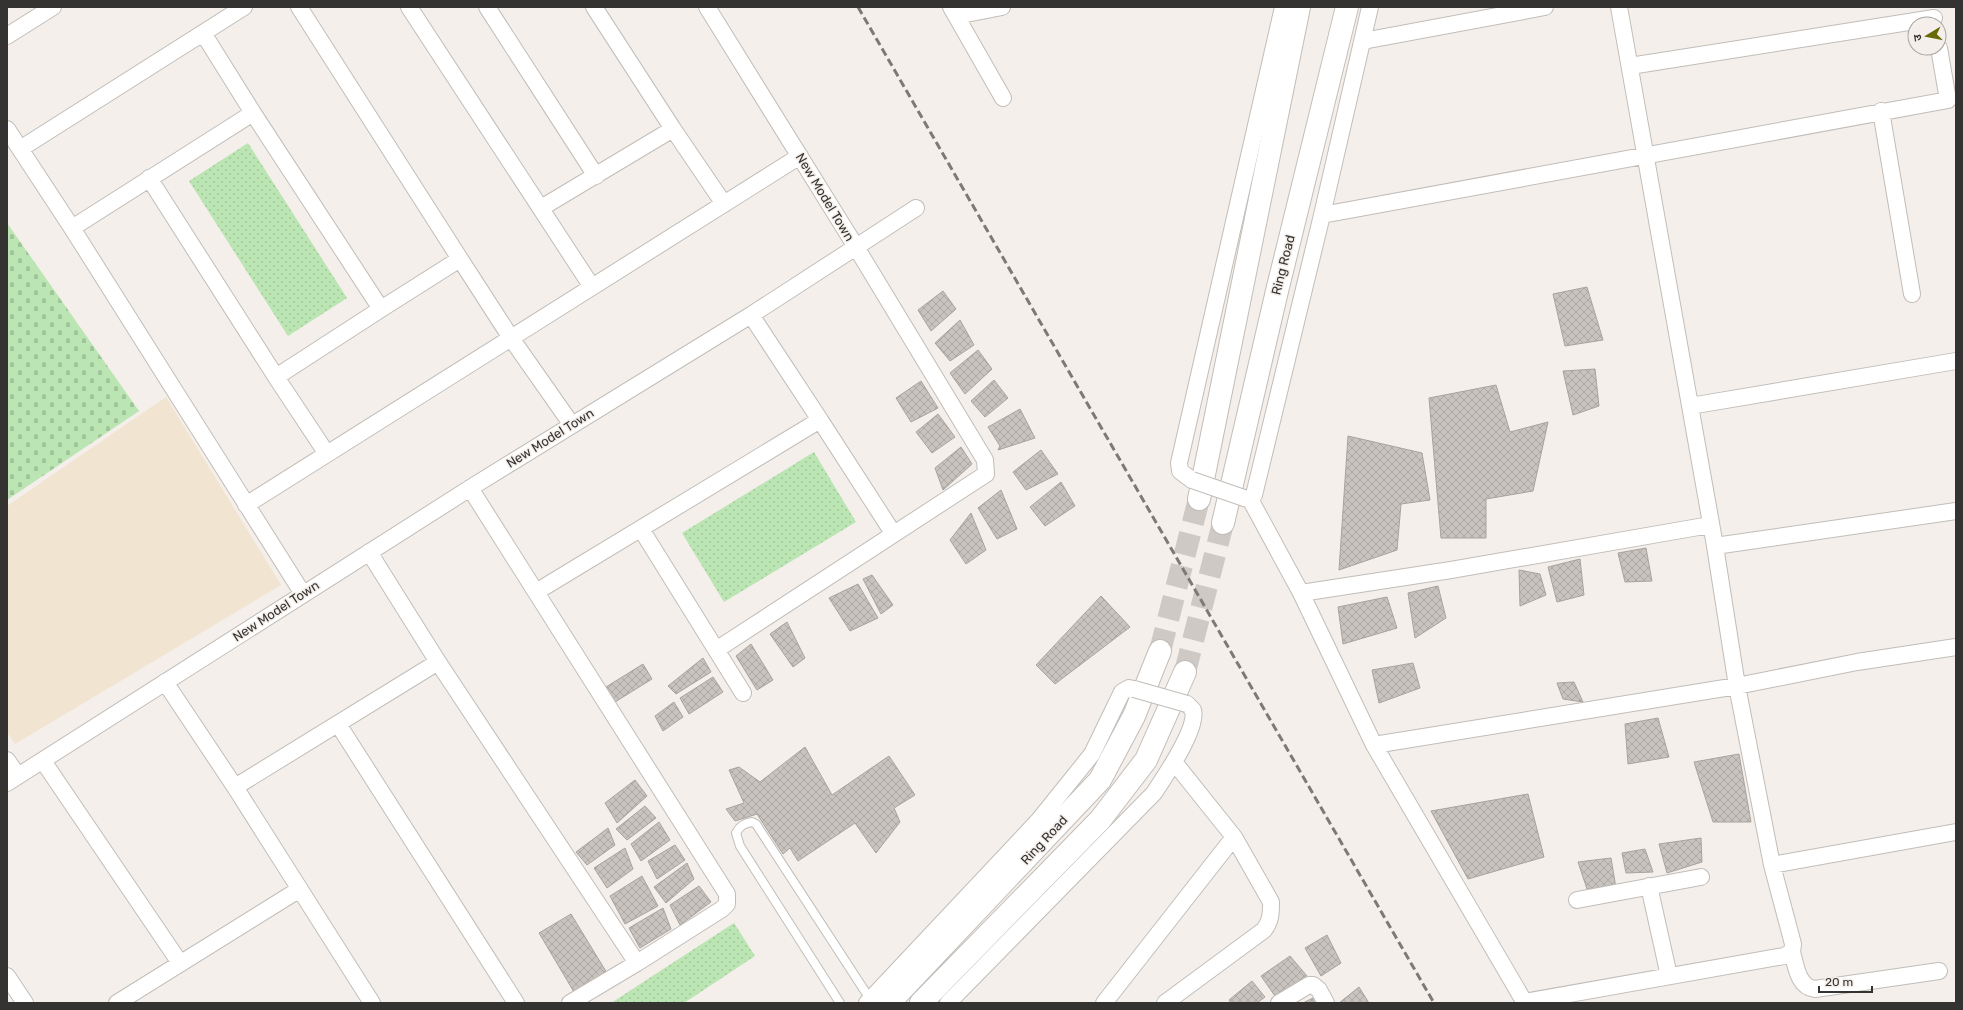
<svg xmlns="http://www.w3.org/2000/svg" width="1963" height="1010" font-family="Rubik,'Noto Sans Devanagari',sans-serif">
<defs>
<pattern id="cemetery-stones" width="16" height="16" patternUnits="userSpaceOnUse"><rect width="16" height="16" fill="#bbe5b3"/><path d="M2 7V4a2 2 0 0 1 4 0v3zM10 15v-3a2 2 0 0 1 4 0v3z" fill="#a1c59a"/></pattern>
<pattern id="park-dots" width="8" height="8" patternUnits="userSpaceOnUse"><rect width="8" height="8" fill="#bbe5b3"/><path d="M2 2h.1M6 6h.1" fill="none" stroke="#a1c59a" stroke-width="1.8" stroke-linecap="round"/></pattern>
<pattern id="building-cross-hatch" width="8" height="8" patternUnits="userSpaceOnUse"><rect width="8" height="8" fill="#c8c3be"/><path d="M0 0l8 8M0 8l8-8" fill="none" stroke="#aca8a4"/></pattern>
</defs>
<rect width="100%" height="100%" fill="#f4efea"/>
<path fill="#f1e4d0" d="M166,397l115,188 -266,159 -8,-12v-226z"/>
<path fill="url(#cemetery-stones)" d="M7,223l132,188 -132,89z"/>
<path fill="url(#park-dots)" d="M248,143l99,155 -59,38 -99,-155z
M814,452l42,70 -132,80 -42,-69z
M734,923l21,33 -71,47h-73z"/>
<path fill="url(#building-cross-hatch)" stroke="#a8a39e" d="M1587,287l16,53 -38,6 -12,-52z
M943,291l13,18 -25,22 -13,-21z
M960,320l14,25 -24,16 -15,-18z
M978,350l14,19 -27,25 -15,-21z
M1595,369l4,37 -26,9 -10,-44z
M994,380l14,18 -23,19 -14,-16z
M921,381l17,27 -27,14 -15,-24z
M1496,385l14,47 38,-10 -15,69 -47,8v39h-45l-12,-140z
M1020,409l15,29 -37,12 2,-4 -12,-19z
M938,414l17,23 -23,16 -16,-21z
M1348,436l74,17 8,47 -29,4 -4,46 -58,20z
M961,447l11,17 -29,26 -8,-22z
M1041,450l17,24 -32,16 -13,-18z
M1061,482l14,24 -30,20 -15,-19z
M1001,490l16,39 -20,10 -19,-31z
M971,513l15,37 -20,14 -16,-24z
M1646,548l6,33 -27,1 -7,-29z
M1580,559l4,36 -27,7 -9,-35z
M1519,570l21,4 6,21 -26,11z
M872,575l21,30 -12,9 -18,-35z
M858,584l20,34 -28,13 -21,-33z
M1438,586l8,32 -31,20 -7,-45z
M1101,596l29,31 -75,57 -19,-19z
M1387,597l10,31 -54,16 -5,-37z
M787,622l18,36 -12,9 -23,-33z
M751,644l22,36 -16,10 -21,-34z
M703,658l8,14 -35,22 -8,-8z
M1413,663l7,25 -41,15 -7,-33z
M643,664l9,15 -37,23 -9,-15z
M713,677l10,15 -34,22 -9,-16z
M1574,682l9,20 -20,-3 -6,-16z
M674,702l9,15 -20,14 -8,-15z
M1658,718l11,39 -41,7 -3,-40z
M805,747l27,48 57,-39 26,39 -21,13 6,14 -24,31 -21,-30 -57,38 -8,-13 -7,6 -26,-40 -22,7 -9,-12 18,-6 -15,-33 10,-3 21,15z
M1739,754l12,68h-38l-19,-60z
M635,780l12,16 -30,27 -12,-20z
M1528,794l16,63 -76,22 -37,-68z
M645,806l11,12 -29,22 -11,-11z
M659,822l11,18 -29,21 -10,-17z
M608,828l7,17 -28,20 -11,-13z
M1701,838l1,24 -35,11 -8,-29z
M675,845l10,15 -28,19 -9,-18z
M625,848l8,21 -26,19 -13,-20z
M1645,849l8,23 -27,1 -4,-20z
M1611,858l5,30 -29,1 -9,-27z
M687,863l7,16 -28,24 -12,-16z
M642,876l16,30 -33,18 -15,-28z
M699,886l12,16 -31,23 -10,-20z
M663,908l8,21 -31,19 -11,-20z
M571,914l36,59 -33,19 -35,-59z
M1327,935l14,28 -20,13 -16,-28z
M1290,956l17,20 -32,20 -14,-20z
M1252,981l13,16 -8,6h-26l-2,-3z
M1359,987l10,16h-30z
M1315,997l3,6h-15z"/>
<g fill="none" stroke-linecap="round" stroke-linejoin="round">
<path stroke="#cec9c5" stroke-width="22" stroke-dasharray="22 11" stroke-linecap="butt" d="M1160,651l39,-152
M1185,672l38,-149"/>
<g stroke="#c2bdb8" stroke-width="10">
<path id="lane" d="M840,1003l-100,-157 -4,-13c4,-7 8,-10 16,-11l4,2 114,175"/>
</g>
<g stroke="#c2bdb8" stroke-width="18">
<path id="street" d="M409,7l183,280
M487,7l109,169
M594,7l79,122 51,75
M951,7l52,91
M956,16l46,-9
M203,33l50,80
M7,36l46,-29
M1363,41l182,-34
M1630,66l304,-48
M1881,111l31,183
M7,129l65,99 231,366
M20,149l224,-142
M149,178l127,199 105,-68
M541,208l132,-79
M1322,215l626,-115 -9,-52
M72,228l181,-115 128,196 79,-50 -161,-252
M460,259l51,79 61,87
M276,377l51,77
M1690,406l266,-45
M820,420l73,113
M1192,480l-12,-9 -1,-8 104,-456
M470,488l257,406v10l-5,5 -85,54
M1244,498l6,1 4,-4 68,-280 48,-208
M1250,499l51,94 73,152 151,258
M246,505l554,-349
M641,529l102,164
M1715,546l241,-35
M536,592l284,-172 -69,-105
M1301,593l150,-23 259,-45
M716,650l270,-176 -1,-14 -129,-213 60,-39
M438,662l199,301 -67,40
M165,682l70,105 137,216
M338,724l178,279
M1374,745l363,-59 120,-24 99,-15
M7,760l11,16
M43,761l137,202
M7,783l468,-298 276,-170 105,-68 -149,-240
M235,787l203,-125 -69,-110
M1772,865l184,-33
M1649,886l20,90
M1577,900l124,-23
M1792,952c4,14 6,35 23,37l124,-18
M7,976l18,27
M1524,1002l260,-46 8,-4 1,-8 -21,-79 -35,-179 -22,-140 -96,-539
M117,1003l183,-114
M867,1003l172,-183 53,-66 30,-62 7,-4 5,1
M948,1003l206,-210c11,-17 44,-64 39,-83l-6,-6
M1104,1003l130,-166
M1165,1003l99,-73c7,-9 7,-17 7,-28l-37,-65 -60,-75
M1279,1003l30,-18h4l6,5 7,13"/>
</g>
<g stroke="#c2bdb8" stroke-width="24">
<path id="secondary" d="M1199,499l100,-492
M1223,523l54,-232 70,-284
M889,1003l211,-223 34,-64 26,-65
M921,1003l179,-183 46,-60 39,-88"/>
</g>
<use href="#lane" stroke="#fff" stroke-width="8"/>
<use href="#street" stroke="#fff" stroke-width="16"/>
<use href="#secondary" stroke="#fff" stroke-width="22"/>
<path stroke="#7c7976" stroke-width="3" stroke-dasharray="8 4" stroke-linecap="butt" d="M858,7l576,996"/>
<g stroke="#c2bdb8" stroke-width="18" stroke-linecap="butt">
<path id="street-bridge" d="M1192,480l52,18
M1134,689l53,15"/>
</g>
<use href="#street-bridge" stroke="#fff" stroke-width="16"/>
</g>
<g text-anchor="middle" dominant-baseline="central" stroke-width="3" stroke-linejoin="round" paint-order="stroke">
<g font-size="13" fill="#353331" stroke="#f4efea">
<text transform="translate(825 197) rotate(59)">New Model Town</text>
<text transform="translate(1283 265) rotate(-76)">Ring Road</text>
<text transform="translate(550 438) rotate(-32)">New Model Town</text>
<text transform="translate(276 611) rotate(-33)">New Model Town</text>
<text transform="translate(1044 840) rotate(-47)">Ring Road</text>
</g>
</g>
<rect width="1963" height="1010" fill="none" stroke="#353331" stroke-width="16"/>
<g transform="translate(1927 36) rotate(260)"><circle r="19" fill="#f4efea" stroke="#a8a4a0"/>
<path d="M0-3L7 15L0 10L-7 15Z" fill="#686907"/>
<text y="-6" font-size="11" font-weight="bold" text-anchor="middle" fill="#353331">उ</text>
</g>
<path d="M1819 986v6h53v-6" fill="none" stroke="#353331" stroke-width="2"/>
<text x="1825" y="986" font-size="12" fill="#353331" stroke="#f4efea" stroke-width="3" paint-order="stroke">20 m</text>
</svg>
